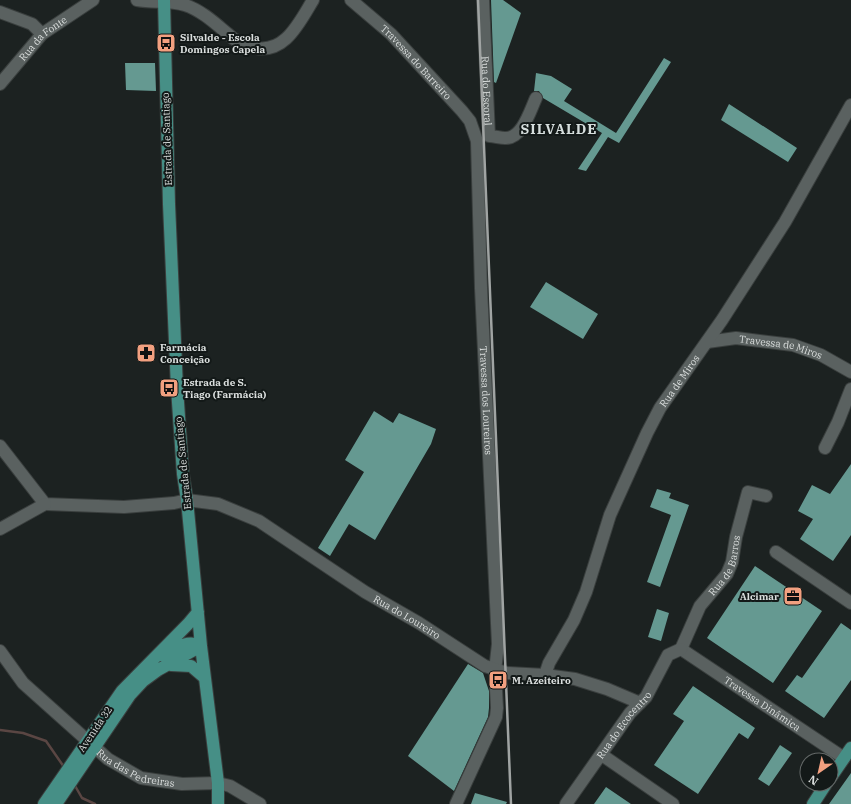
<svg xmlns="http://www.w3.org/2000/svg" width="851" height="804" font-family="'IBM Plex Serif',serif">
<rect width="100%" height="100%" fill="#1c2221"/>
<g fill="none" stroke-linecap="round" stroke-linejoin="round">
<path stroke="#5a4643" stroke-width="2.5" d="M0,730l23,3 23,8 18,26
M74,784l8,14 13,6"/>
</g>
<path fill="#659991" d="M491,0h12l18,13 -25,70 -2,-1z
M664,58l7,4 -52,81 -11,-6 -22,34 -8,-2 24,-36 -59,-35 -4,-7h-5l2,-18 15,3 21,13 -8,12 52,32z
M125,63h30l1,28 -30,-1z
M729,104l68,44 -9,14 -67,-42z
M546,282l52,32 -15,25 -53,-32z
M374,411l19,12 6,-10 37,16 -5,15 -56,96 -26,-16 -19,32 -12,-8 46,-76 -19,-12z
M851,464v71l-18,26 -33,-22 13,-20 -15,-8 14,-26 18,9z
M657,489l14,4 -2,5 20,7 -29,82 -13,-5 24,-67 -21,-8z
M755,566l67,45 -49,72 -66,-45z
M657,609l12,4 -8,28 -13,-4z
M841,623l10,7v50l-27,38 -39,-27 12,-16 5,3z
M468,664l15,9 6,18v17l-1,9 -34,74 -46,-35z
M693,686l62,42 -7,11 -9,-6 -41,61 -44,-29 30,-44 -11,-7z
M780,745l12,8 -23,33 -11,-7z
M851,773v31h-22z
M606,787l25,17h-37z
M475,793l32,9 -1,2h-35z"/>
<g fill="none" stroke-linecap="round" stroke-linejoin="round">
<g stroke="#3a3f3e" stroke-width="14">
<g id="minor">
<path d="M137,0c16,3 33,0 48,5 16,5 31,19 43,29 6,6 15,11 24,13 32,9 47,-24 61,-47"/>
<path id="s1" d="M351,0l40,34 71,77 8,10 7,20 4,147 17,356 -3,27 2,37 -1,9 -40,87"/>
<path id="s2" d="M483,0l6,136c5,0 11,2 16,2 17,1 25,-27 31,-40"/>
<path d="M0,12l32,12 10,10"/>
<path id="s3" d="M0,84l42,-50 51,-34"/>
<path id="s4" d="M707,342l29,-4 57,7 28,10 30,17"/>
<path id="s5" d="M0,446l45,58 79,3 50,-4 13,-3 31,4 41,17 106,71 54,31 66,43 22,7 38,2 30,4 32,10 33,14"/>
<path d="M825,448l13,-26 13,-33"/>
<path d="M0,529l45,-25"/>
<path d="M776,552l75,51"/>
<path id="s6" d="M681,649l163,109"/>
<path id="s7" d="M681,649l19,-43 27,-32 5,-12 4,-25 12,-45 18,4"/>
<path id="s8" d="M0,651l23,32 85,76 33,19 41,6 36,-1 12,3 30,18"/>
<path id="s9" d="M545,675l4,-12 25,-43 12,-28 24,-77 37,-82 13,-25 62,-88 63,-98 66,-117"/>
<path d="M602,755l71,49"/>
<path id="s10" d="M566,804l64,-91 16,-16 22,-42 13,-6"/>
</g>
</g>
<g stroke="#3a3f3e" stroke-width="14">
<path id="major" d="M164,0l5,204 8,184 6,86 4,26 14,146 17,137v21
M161,655c13,-6 26,-16 40,-9
M171,665l20,1 14,12
M831,777l20,-29
M44,804l78,-113 66,-67 10,-12
M56,804l74,-109 13,-14 15,-11 43,-24
M813,804l13,-20"/>
</g>
<use href="#minor" stroke="#5a6160" stroke-width="12"/>
<use href="#major" stroke="#468f86" stroke-width="12"/>
<path stroke="#a0a4a3" stroke-width="2.5" d="M478,0l33,804"/>
</g>
<defs>
<g id="bus-square" transform="scale(1)"><rect x="-9" y="-9" width="18" height="18" rx="4" fill="#f2a080" stroke="#131918"/><path d="M-5-6H5V4H4V6H2V4H-2V6H-4V4H-5ZM-3.5-4V0h7V-4ZM-3.5 1.2v1.5H-2V1.2ZM2 1.2v1.5H3.5V1.2Z" fill="#111"/></g>
<g id="pharmacy-square" transform="scale(1)"><rect x="-9" y="-9" width="18" height="18" rx="4" fill="#f2a080" stroke="#131918"/><path d="M-2-6h4v4h4v4h-4v4h-4v-4h-4v-4h4Z" fill="#111"/></g>
<g id="office-square" transform="scale(1)"><rect x="-9" y="-9" width="18" height="18" rx="4" fill="#f2a080" stroke="#131918"/><path d="M-6-3h4V-5.5h4V-3h4V5H-6ZM-1-4.5V-3h2v-1.5ZM-6 0V1H6V0Z" fill="#111"/></g>
</defs>
<g fill-rule="evenodd">
<use href="#bus-square" x="166" y="43"/>
<use href="#pharmacy-square" x="146" y="353"/>
<use href="#bus-square" x="169" y="388"/>
<use href="#office-square" x="793" y="596"/>
<use href="#bus-square" x="498" y="680"/>
</g>
<g text-anchor="middle" dominant-baseline="central" stroke-width="4" stroke-linejoin="round" paint-order="stroke">
<g font-size="10" font-weight="bold" fill="#dbdfde" stroke="#131918" text-anchor="start">
<text x="180" y="37">Silvalde - Escola<tspan x="180" dy="12">Domingos Capela</tspan></text>
<text x="160" y="347">Farmácia<tspan x="160" dy="12">Conceição</tspan></text>
<text x="183" y="382">Estrada de S.<tspan x="183" dy="12">Tiago (Farmácia)</tspan></text>
<text x="779" y="596" text-anchor="end">Alcimar</text>
<text x="512" y="680">M. Azeiteiro</text>
</g>
<g font-size="10" fill="#dbdfde" stroke="#131918">
<text stroke="none"><textPath href="#s3" startOffset="63">Rua da Fonte</textPath></text>
<text stroke="none"><textPath href="#s1" startOffset="90">Travessa do Barreiro</textPath></text>
<text stroke="none"><textPath href="#s2" startOffset="91">Rua do Escoral</textPath></text>
<text transform="translate(167 139) rotate(-92)">Estrada de Santiago</text>
<text stroke="none"><textPath href="#s4" startOffset="75">Travessa de Miros</textPath></text>
<text stroke="none"><textPath href="#s9" startOffset="325">Rua de Miros</textPath></text>
<text stroke="none"><textPath href="#s1" startOffset="451">Travessa dos Loureiros</textPath></text>
<text transform="translate(183 463) rotate(-96)">Estrada de Santiago</text>
<text stroke="none"><textPath href="#s7" startOffset="96">Rua de Barros</textPath></text>
<text stroke="none"><textPath href="#s5" startOffset="468">Rua do Loureiro</textPath></text>
<text stroke="none"><textPath href="#s6" startOffset="98">Travessa Dinâmica</textPath></text>
<text stroke="none"><textPath href="#s10" startOffset="98">Rua do Ecocentro</textPath></text>
<text transform="translate(95 729) rotate(-56)">Avenida 32</text>
<text stroke="none"><textPath href="#s8" startOffset="183">Rua das Pedreiras</textPath></text>
</g>
<g font-size="14" font-weight="bold" letter-spacing="1" fill="#d6dedd" stroke="#131918">
<text x="559" y="129">SILVALDE</text>
</g>
</g>
<g transform="translate(819 772) rotate(214)"><circle r="19" fill="#131918" stroke="#636867"/>
<path d="M0-3L7 15L0 10L-7 15Z" fill="#f2a080"/>
<text y="-6" font-size="11" font-weight="bold" text-anchor="middle" fill="#dbdfde">N</text>
</g>
</svg>
